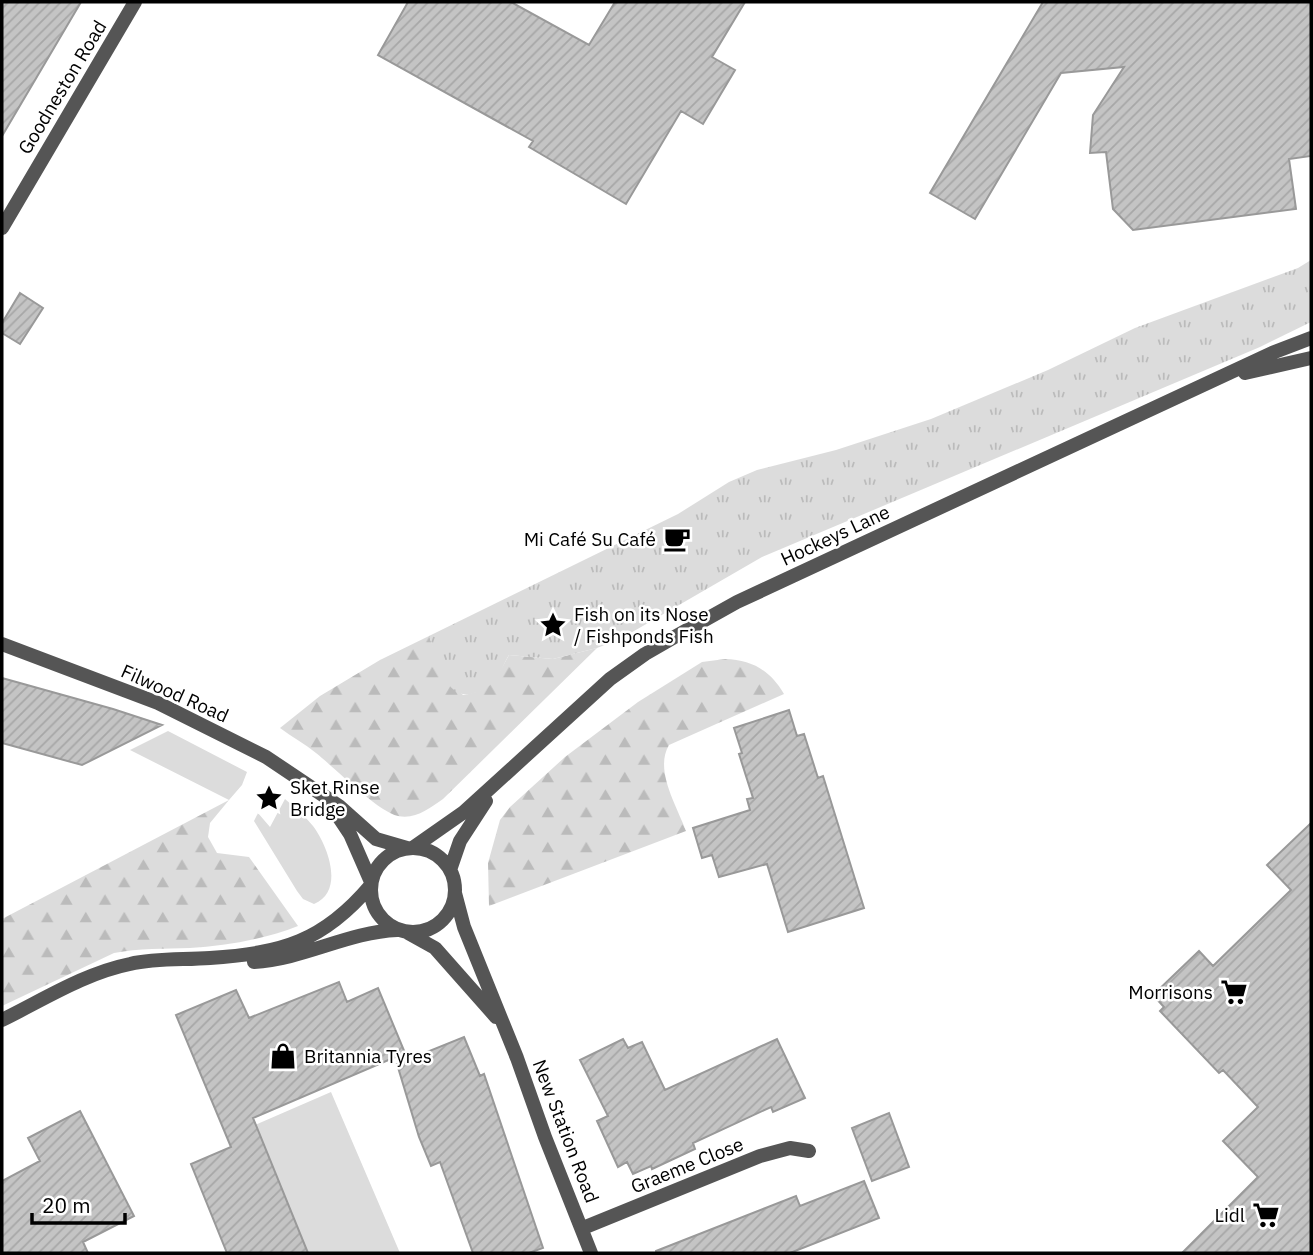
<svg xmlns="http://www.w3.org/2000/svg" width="1313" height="1255" font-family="'IBM Plex Sans',sans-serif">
<defs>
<pattern id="forest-firs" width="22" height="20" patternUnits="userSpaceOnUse" patternTransform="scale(1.75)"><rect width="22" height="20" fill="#dcdcdc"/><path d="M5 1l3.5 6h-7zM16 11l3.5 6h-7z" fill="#bbb"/></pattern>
<pattern id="park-tufts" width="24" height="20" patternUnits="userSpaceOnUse" patternTransform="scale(1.75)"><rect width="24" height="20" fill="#dcdcdc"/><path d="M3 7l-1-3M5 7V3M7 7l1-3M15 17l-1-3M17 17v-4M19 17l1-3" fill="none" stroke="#bbb"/></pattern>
<pattern id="building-hatch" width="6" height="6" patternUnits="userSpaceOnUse" patternTransform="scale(1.75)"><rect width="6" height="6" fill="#c4c4c4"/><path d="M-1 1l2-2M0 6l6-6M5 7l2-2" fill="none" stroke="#a7a7a7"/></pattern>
</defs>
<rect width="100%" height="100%" fill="#fff"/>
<path fill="#dcdcdc" d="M168,731l79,41 -5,13 -13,15 -99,-50z
M285,799c10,9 20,17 28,27 15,20 32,65 1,78l-11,-5 -6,-8 -43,-70 4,-8 12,14z
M331,1092l69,161h-92l-53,-128z"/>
<path fill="url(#forest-firs)" d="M429,636l15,40 19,19c28,-4 33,-17 46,-40l44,4 44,-11 -154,151c-13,9 -28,21 -45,17 -21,-5 -63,-48 -82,-63 -11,-9 -24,-16 -36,-25l40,-32 60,-36z
M725,659c27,1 45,11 59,35l-115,51c-15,25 8,61 17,86l-197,75 -1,-43 12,-43 10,-13 55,-50 73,-55 64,-40z
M229,800l-19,23 -2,14 9,16 32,4 49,69c-33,13 -72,20 -108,22 -25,1 -51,0 -76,5l-112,53v-87z"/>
<path fill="url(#park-tufts)" d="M1311,260v62l-51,25 -498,210 -140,81 -25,10 -44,11 -44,-4c-5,8 -8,18 -14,25 -5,7 -15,12 -24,14 -27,5 -35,-38 -42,-58l249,-122 51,-32 28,-12 79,-20 95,-31 117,-49 87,-42 163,-60z"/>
<path fill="url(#building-hatch)" stroke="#999" stroke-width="2" d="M2,2h79l-79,134z
M408,2h103l78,43 26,-43h130l-33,55 23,13 -32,54 -22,-13 -55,93 -97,-57 4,-6 -155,-86z
M1043,2h268v154l-22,3 7,50 -163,21 -20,-21 -7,-57 -16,1 3,-38 31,-48 -63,6 -86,146 -45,-26z
M20,293l23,15 -23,36 -18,-11v-10z
M2,678l111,31 49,16 -80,40 -80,-22z
M789,710l8,26 7,-2 14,44 5,-2 41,132 -76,24 -21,-68 -48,13 -7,-22 -10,3 -9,-30 57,-18 -3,-11 6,-1 -14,-44 3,-1 -8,-25z
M1311,823v430h-129l76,-76 -35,-36 35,-34 -35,-37 -4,3 -59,-62 4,-4 -11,-12 46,-44 14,15 78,-76 -24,-25z
M339,982l8,20 31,-14 27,65 -152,65 55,135h-81l-36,-89 40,-17 -55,-132 60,-25 13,28z
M464,1037l16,39 4,-2 59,174 -14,5h-56l-33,-91 -9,4 -12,-29 -22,-73z
M623,1039l5,9 14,-6 23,48 112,-51 28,59 -32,14 -2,-5 -78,36 2,6 -43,20 -1,-3 -18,8 -6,-12 -9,5 -21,-46 11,-5 -28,-56z
M80,1111l54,105 -51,26 5,11h-86v-72l38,-20 -12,-23z
M889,1113l20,54 -37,14 -20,-53z
M864,1181l15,37 -89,35h-134v-2l140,-55 4,10z"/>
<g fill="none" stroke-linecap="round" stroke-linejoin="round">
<path stroke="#555" stroke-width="14" d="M2,228l133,-226
M1245,373l66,-15
M2,644l156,59 108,54 73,49 37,33 31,9
M330,804l20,30 21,48
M414,847l50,-35 146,-133 35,-25 33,-19 59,-33 535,-249 39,-15
M371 890a42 42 0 1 1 84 0a42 42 0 1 1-84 0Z
M450,870l10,-29 26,-40
M455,893l9,34 53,131 28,79 46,116
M408,933l27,15 61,69
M254,962c50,-3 94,-30 143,-32
M2,1020c41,-20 83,-47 128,-56 26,-6 53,-4 80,-6 72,-5 113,-16 161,-73
M583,1228l177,-72 30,-8 19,3"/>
</g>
<defs>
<g id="cafe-bare" transform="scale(2.1)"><path d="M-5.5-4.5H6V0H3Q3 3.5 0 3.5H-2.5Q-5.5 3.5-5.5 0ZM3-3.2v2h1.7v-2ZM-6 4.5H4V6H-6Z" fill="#000" stroke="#fff" stroke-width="2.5" paint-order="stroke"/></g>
<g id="sight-bare" transform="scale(2.1)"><path d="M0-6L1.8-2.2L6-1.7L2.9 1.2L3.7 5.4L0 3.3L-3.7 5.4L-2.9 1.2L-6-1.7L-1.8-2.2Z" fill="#000" stroke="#fff" stroke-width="2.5" paint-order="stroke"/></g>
<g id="supermarket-bare" transform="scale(2.1)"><path d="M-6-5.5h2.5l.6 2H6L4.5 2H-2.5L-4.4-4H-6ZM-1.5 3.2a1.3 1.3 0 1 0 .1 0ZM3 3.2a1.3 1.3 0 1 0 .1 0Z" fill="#000" stroke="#fff" stroke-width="2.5" paint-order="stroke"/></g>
<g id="shop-bare" transform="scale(2.1)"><path d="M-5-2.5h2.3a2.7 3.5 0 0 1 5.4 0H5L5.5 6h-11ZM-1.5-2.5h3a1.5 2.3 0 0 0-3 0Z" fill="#000" stroke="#fff" stroke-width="2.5" paint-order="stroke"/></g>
</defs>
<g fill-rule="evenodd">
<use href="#cafe-bare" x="677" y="539"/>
<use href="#sight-bare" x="553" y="625"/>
<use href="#sight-bare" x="269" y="798"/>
<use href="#supermarket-bare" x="1234" y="992"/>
<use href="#shop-bare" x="283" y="1056"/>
<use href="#supermarket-bare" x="1266" y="1215"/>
</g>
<g text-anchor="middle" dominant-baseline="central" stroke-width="5" stroke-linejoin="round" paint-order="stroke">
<g font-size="19" fill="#000" stroke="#fff">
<text transform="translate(62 87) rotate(-59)">Goodneston Road</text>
<text transform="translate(835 535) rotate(-25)">Hockeys Lane</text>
<text transform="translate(175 693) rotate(24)">Filwood Road</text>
<text transform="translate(566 1131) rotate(69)">New Station Road</text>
<text transform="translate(687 1165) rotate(-22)">Graeme Close</text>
</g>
<g font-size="19" fill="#000" stroke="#fff" text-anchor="end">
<text x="656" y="539">Mi Café Su Café</text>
<text x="574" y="614" text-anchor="start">Fish on its Nose<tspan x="574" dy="22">/ Fishponds Fish</tspan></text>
<text x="290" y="787" text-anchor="start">Sket Rinse<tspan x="290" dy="22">Bridge</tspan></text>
<text x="1213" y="992">Morrisons</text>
<text x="304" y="1056" text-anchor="start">Britannia Tyres</text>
<text x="1245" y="1215">Lidl</text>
</g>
</g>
<rect width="1313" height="1255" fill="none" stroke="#000000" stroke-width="7"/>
<path d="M32 1213v10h93v-10" fill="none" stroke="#000000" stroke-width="3.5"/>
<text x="42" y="1213" font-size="21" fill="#000000" stroke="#ffffff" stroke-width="5" paint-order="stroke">20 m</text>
</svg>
